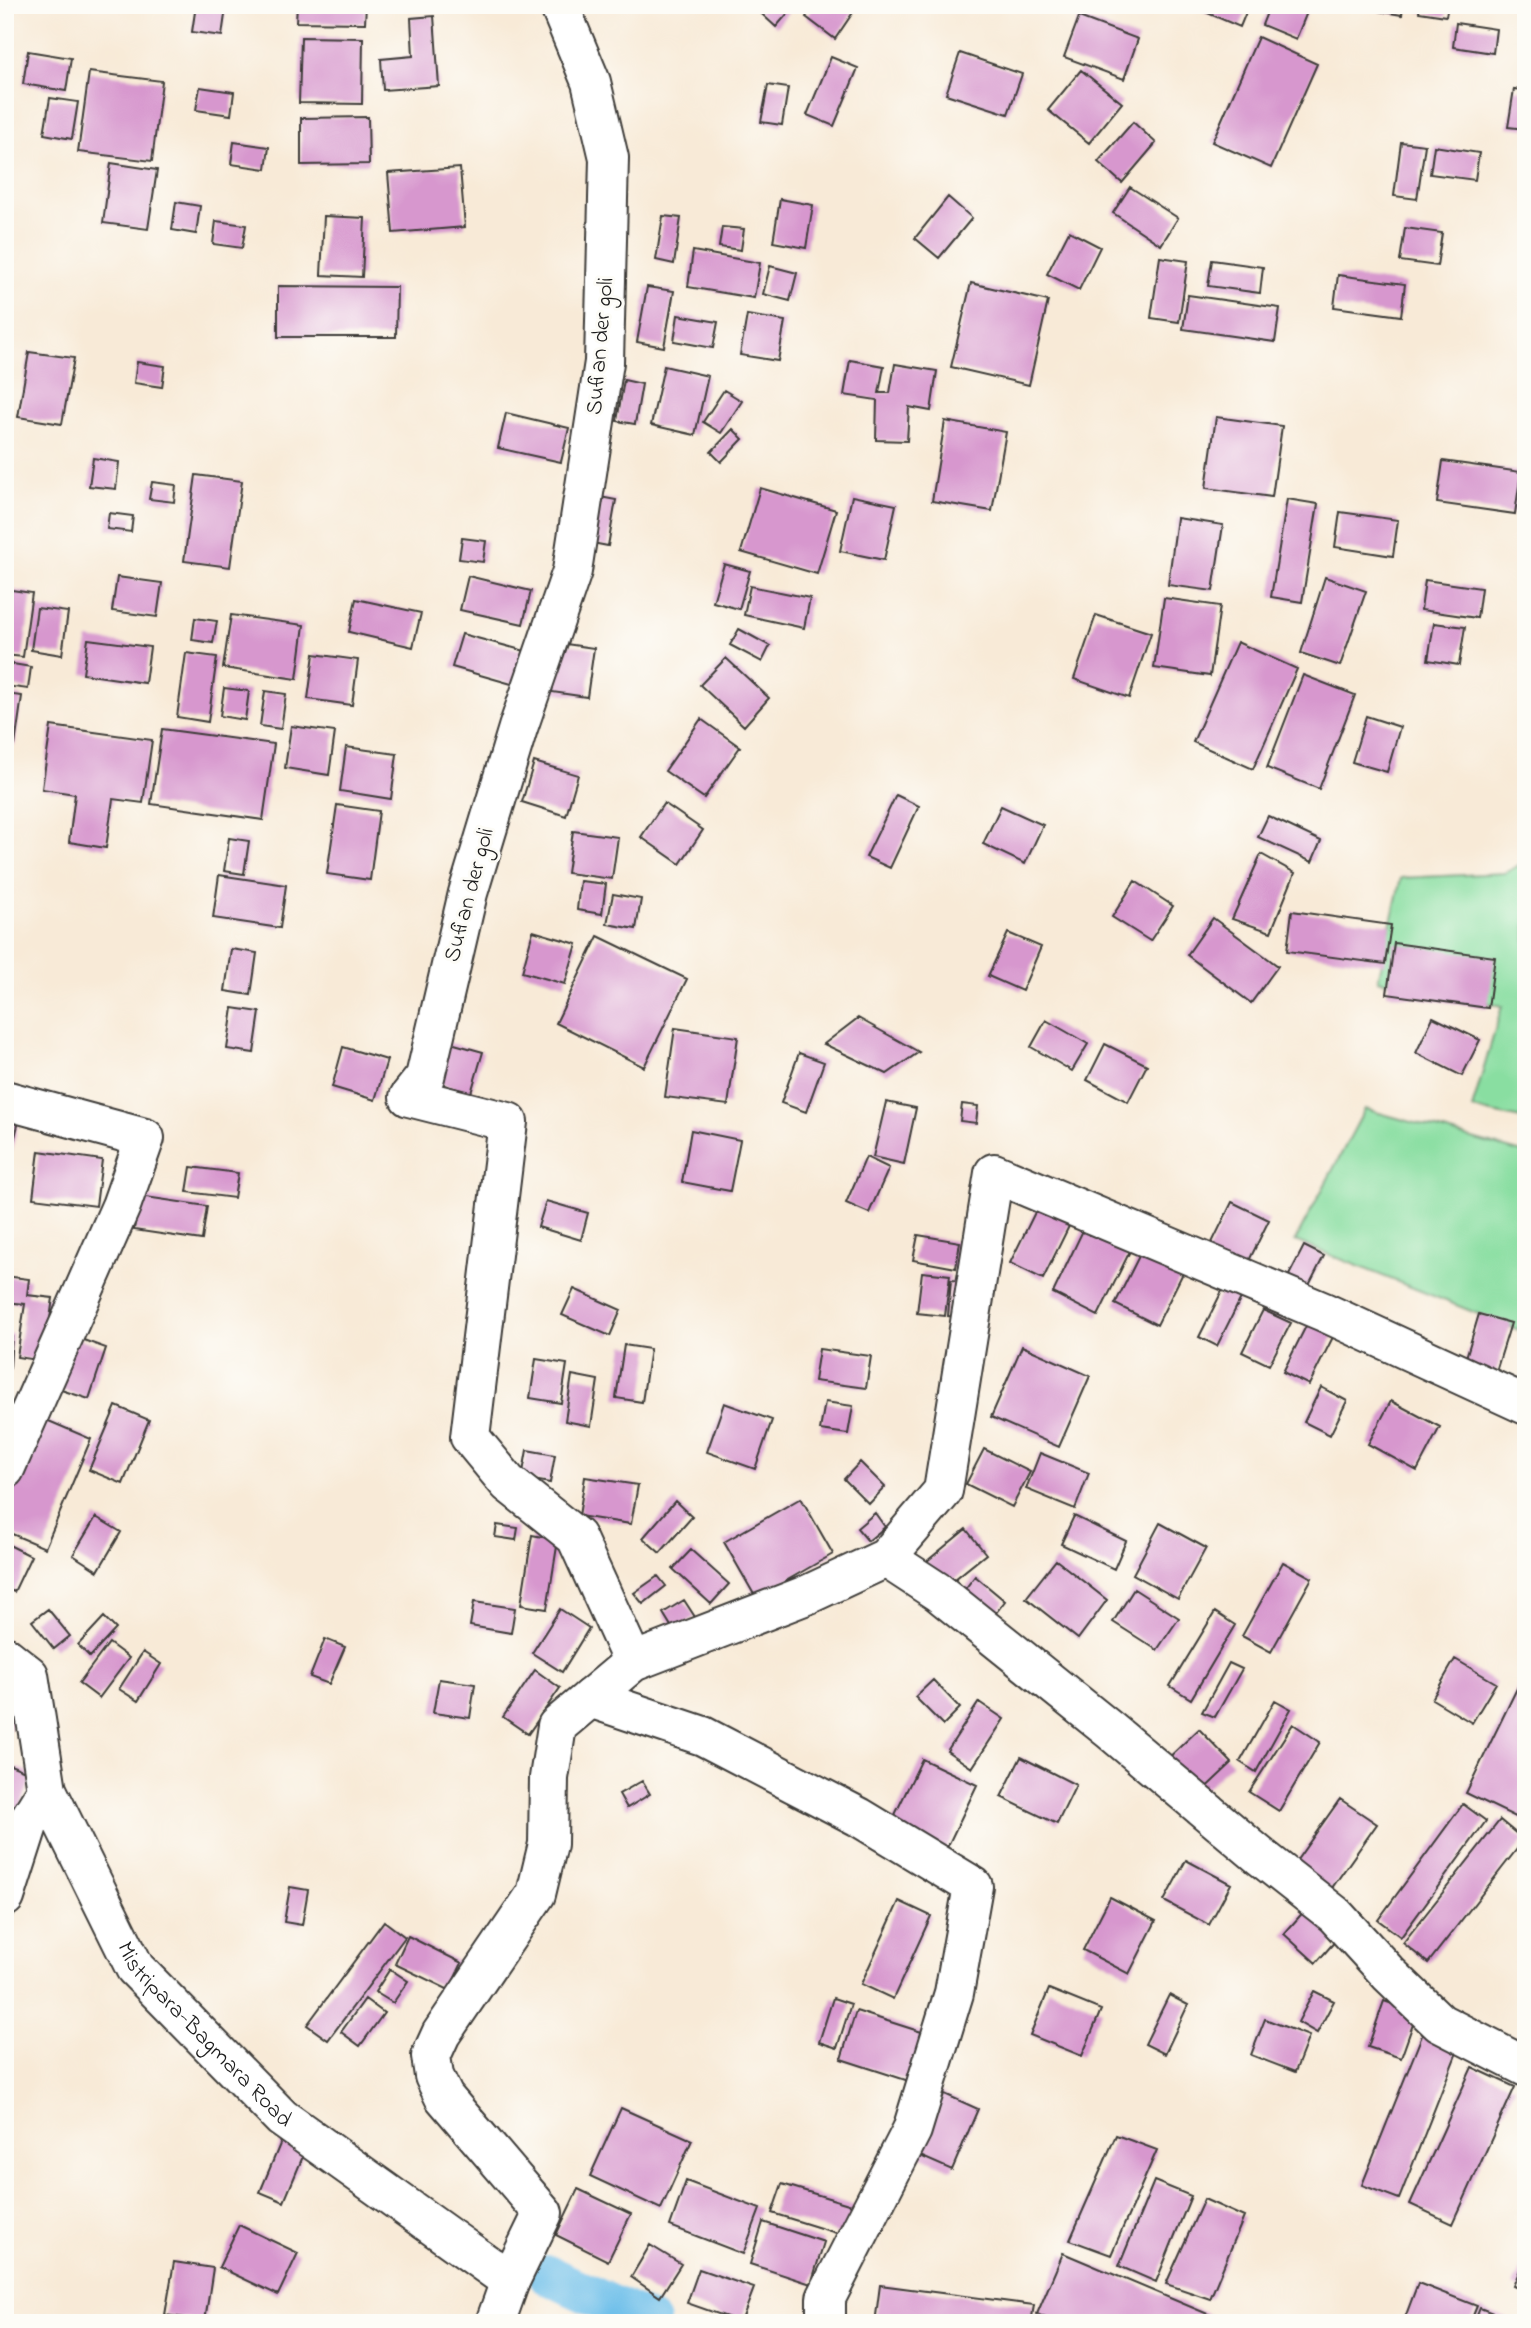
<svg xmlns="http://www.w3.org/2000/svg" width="1531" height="2328" font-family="'Indie Flower',sans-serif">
<rect width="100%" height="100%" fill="#fdfcf7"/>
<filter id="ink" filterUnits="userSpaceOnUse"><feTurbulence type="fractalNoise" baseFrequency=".0143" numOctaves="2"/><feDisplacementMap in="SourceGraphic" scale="14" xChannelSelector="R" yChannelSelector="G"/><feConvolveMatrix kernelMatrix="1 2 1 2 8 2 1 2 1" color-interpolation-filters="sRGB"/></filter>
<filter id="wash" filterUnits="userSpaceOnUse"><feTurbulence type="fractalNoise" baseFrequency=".00686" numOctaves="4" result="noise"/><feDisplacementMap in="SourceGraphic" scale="28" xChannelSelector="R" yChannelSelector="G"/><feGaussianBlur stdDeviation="1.57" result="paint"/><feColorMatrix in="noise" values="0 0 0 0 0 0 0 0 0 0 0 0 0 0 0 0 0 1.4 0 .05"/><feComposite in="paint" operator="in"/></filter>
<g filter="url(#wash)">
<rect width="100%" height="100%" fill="#f8ead7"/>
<path fill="#89dea1" stroke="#527d5e" stroke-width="2" d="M1526,861v259l-54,-11 30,-103 -124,-26 23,-102 104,-5z
M1365,1109l161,45v179l-231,-92z"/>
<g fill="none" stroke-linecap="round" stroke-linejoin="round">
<path stroke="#6fc0ea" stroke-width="40" d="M548,2275l102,48"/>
</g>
<g id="blocks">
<path fill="#d797ce" d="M196,5l30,3 -4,28 -30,-4z
M297,5h69l-1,18 -69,-1z
M752,5h43l-19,22z
M814,5h44l-23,34 -29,-22z
M1189,5h60l-9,22z
M1270,5h40l-14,34 -34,-14z
M1343,5h60l-1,10z
M1420,5h28l-2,11 -27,-4z
M434,16l5,70 -56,4 -2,-31 32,-3 -2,-38z
M1079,17l59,22 -14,40 -60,-22z
M1456,23l40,6 -3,24 -40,-6z
M301,37l62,1 -1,66 -63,-1z
M1258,37l59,27 -46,104 -59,-26z
M28,51l43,7 -5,33 -43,-7z
M960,53l62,21 -14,40 -62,-20z
M831,57l27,11 -24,58 -27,-11z
M1081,70l41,33 -33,40 -41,-33z
M89,72l73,9 -10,80 -74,-9z
M5,77l6,1 -3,34 -3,-1z
M768,85l20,3 -6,37 -21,-3z
M200,87l34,5 -3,23 -35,-5z
M1514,89l12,2v38l-18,-2z
M50,98l28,4 -6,37 -28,-5z
M368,117l1,47 -68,1v-47z
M1133,122l23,21 -34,40 -24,-21z
M234,142l35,5 -3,22 -35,-5z
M1401,142l24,3 -8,54 -23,-3z
M1434,146l45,7 -4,27 -45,-6z
M111,163l46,7 -9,59 -45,-6z
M460,168l5,59 -72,6 -5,-60z
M1130,187l48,31 -17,27 -48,-32z
M948,197l24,21 -33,40 -24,-20z
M780,199l33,6 -7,43 -33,-6z
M176,202l24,4 -4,28 -24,-4z
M324,216l41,2 -3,59 -41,-2z
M663,216l18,2 -7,46 -18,-4z
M216,221l30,4 -4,23 -29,-4z
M722,227l22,2 -3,21 -22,-3z
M1405,228l37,5 -5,33 -37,-5z
M1069,231l31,16 -21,43 -32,-16z
M693,251l67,12 -6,35 -66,-11z
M1160,257l28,4 -9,61 -28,-4z
M1212,260l51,7 -3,26 -52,-7z
M770,266l27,7 -7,28 -27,-7z
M1338,275l67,9 -4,32 -67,-9z
M971,283l77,18 -19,84 -78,-18z
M278,286l119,1 -1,50h-118z
M647,287l27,4 -10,56 -27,-5z
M1188,295l92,13 -5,34 -92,-13z
M678,315l40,7 -5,26 -39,-7z
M747,315l38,6 -7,40 -38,-6z
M29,352l45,6 -12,66 -44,-7z
M850,360l34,6 -5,27h11l5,-29 42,7 -6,40 -22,-4 -2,34 -31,-1 1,-40 -33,-5z
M137,362l28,4 -3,21 -28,-4z
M664,366l44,10 -13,59 -44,-10z
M624,380l18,4 -7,40 -18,-3z
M724,390l18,11 -21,32 -18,-11z
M506,413l63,15 -8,34 -63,-14z
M1216,417l66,9 -10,71 -66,-9z
M945,421l61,11 -14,79 -60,-10z
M733,429l10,10 -22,23 -10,-10z
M93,458l26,4 -3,27 -27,-3z
M1443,461l78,11 -6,42 -78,-11z
M196,475l46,6 -12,86 -46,-6z
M152,482l24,3 -2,17 -25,-3z
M760,488l76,22 -19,64 -76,-22z
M595,496l21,4 -8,46 -21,-4z
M852,496l44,9 -12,55 -44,-9z
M1287,499l31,5 -16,98 -31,-5z
M1340,512l58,8 -5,36 -58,-9z
M109,513l24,3 -2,16 -24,-3z
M1177,518l46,7 -10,66 -45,-6z
M462,538l24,3 -3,21 -24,-3z
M724,564l26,7 -11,38 -26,-7z
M468,576l63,15 -8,33 -63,-14z
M117,577l45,6 -5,34 -45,-6z
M1325,577l41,14 -26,75 -39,-13z
M1425,580l56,8 -4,30 -56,-8z
M750,586l60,12 -6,30 -60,-13z
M5,589l27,4 -9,64 -18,-2z
M1164,598l56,8 -10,70 -56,-8z
M356,599l65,14 -8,34 -64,-15z
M37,608l31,4 -6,43 -31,-5z
M231,615l73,10 -7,54 -74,-11z
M1096,615l55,18 -22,65 -55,-19z
M195,618l22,3 -4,22 -21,-3z
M1434,623l31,4 -6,38 -31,-5z
M739,629l31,17 -8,16 -32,-17z
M462,634l63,17 -10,34 -63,-18z
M88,639l62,8 -5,36 -62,-9z
M1237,642l60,27 -44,100 -60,-27z
M559,643l35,5 -7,49 -35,-5z
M186,653l31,4 -9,65 -31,-5z
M314,654l44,6 -6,45 -44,-6z
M726,658l43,40 -25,28 -44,-41z
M7,663l24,4 -3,22 -23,-3z
M1303,675l52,20 -36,94 -52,-21z
M224,688l25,3 -4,29 -25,-4z
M265,691l21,3 -5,35 -21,-3z
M5,694l17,2 -7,49 -10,-1z
M1366,716l34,11 -13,45 -35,-10z
M701,719l39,28 -36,51 -39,-27z
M51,726l101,14 -9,63 -30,-4 -7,49 -37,-6 6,-48 -33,-5z
M291,726l44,6 -6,43 -44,-7z
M162,729l112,15 -11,76 -112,-16z
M346,747l51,7 -6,45 -51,-8z
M534,762l44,13 -12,41 -44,-14z
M896,795l23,11 -29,62 -24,-11z
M664,803l39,27 -23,34 -39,-27z
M337,805l42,6 -9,69 -43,-6z
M1001,806l42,19 -18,39 -42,-20z
M1268,816l53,25 -9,21 -54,-25z
M573,831l45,6 -6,42 -45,-6z
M229,838l20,3 -5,33 -20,-3z
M1261,854l34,19 -24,59 -39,-13z
M219,875l67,10 -6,43 -67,-10z
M580,881l26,3 -4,30 -25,-4z
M1135,881l38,25 -23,35 -38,-24z
M613,894l28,5 -5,30 -29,-5z
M1292,911l99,14 -6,39 -98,-13z
M1213,918l65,48 -27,37 -64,-48z
M533,931l44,13 -12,40 -43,-12z
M1008,933l33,14 -19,44 -34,-15z
M598,936l89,43 -43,88 -88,-44z
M1394,943l101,14 -7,51 -101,-14z
M231,949l26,4 -6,42 -26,-4z
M233,1008l27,4 -6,41 -27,-4z
M1433,1017l47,23 -18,36 -46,-23z
M858,1018l61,34 -32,22 -63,-30z
M1046,1020l42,24 -16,27 -41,-24z
M675,1028l63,9 -10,68 -63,-8z
M440,1040l43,12 -12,41 -44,-13z
M1105,1044l42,21 -19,37 -41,-22z
M343,1047l44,13 -12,40 -43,-13z
M799,1053l25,9 -18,50 -25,-9z
M886,1102l30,6 -12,56 -31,-7z
M962,1104l16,2 -2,17 -16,-2z
M5,1113l15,4 -14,56h-1z
M691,1130l49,10 -10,51 -48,-9z
M39,1151l63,9 -6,46 -63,-8z
M866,1157l23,11 -20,45 -23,-10z
M191,1167l47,6 -4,25 -47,-6z
M139,1196l68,10 -5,34 -68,-10z
M546,1201l42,12 -7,27 -43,-13z
M1040,1202l33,16 -30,61 -33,-16z
M1232,1202l37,18 -29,59 -37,-18z
M1086,1224l46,23 -34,69 -45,-23z
M918,1235l42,7 -4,26 -43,-8z
M1145,1244l42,21 -30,60 -42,-21z
M1304,1246l20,10 -20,39 -20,-10z
M922,1272l28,3 -5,41 -28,-3z
M5,1276l24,3 -2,16 26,3 -9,63 -27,-4 8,-53 -20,-2z
M951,1280l22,2 -5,36 -20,-2z
M574,1289l47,21 -11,26 -48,-21z
M1223,1289l18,9 -24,48 -18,-9z
M1315,1308l26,13 -32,64 -26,-13z
M1263,1310l28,13 -22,42 -27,-13z
M1479,1314l32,9 -21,68 -31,-10z
M5,1334h7l-2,34 -5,-1z
M75,1337l31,11 -17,51 -31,-10z
M624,1345l26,4 -8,53 -26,-4z
M1022,1346l68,30 -31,71 -68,-30z
M819,1349l52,7 -5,32 -52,-7z
M536,1359l31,5 -6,39 -31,-5z
M572,1375l26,5 -7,46 -26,-5z
M1321,1387l26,14 -17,34 -26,-13z
M1391,1401l49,26 -23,44 -49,-27z
M825,1402l28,4 -5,28 -28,-4z
M724,1403l48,17 -17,49 -48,-17z
M116,1406l33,14 -26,64 -34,-14z
M44,1419l47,20 -46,109 -40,-17v-23z
M984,1449l46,23 -18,35 -46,-23z
M527,1450l28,5 -5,28 -28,-5z
M1040,1453l49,20 -14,36 -49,-20z
M860,1462l25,25 -16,17 -25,-25z
M585,1477l53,8 -7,39 -52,-8z
M801,1498l32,56 -77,44 -32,-56z
M675,1501l17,16 -32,36 -17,-15z
M875,1513l10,14 -17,14 -11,-13z
M1074,1516l52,25 -12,28 -53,-25z
M96,1517l25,15 -23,39 -25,-16z
M1160,1523l46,25 -28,51 -45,-25z
M497,1525l21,3 -2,12 -21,-3z
M966,1529l20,25 -41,33 -19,-25z
M532,1535l26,5 -11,69 -26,-4z
M5,1543l26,13 -17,36 -9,-4z
M691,1550l38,34 -18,20 -38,-35z
M1056,1560l51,40 -29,39 -52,-41z
M1283,1562l29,16 -41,74 -29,-16z
M658,1576l8,10 -23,18 -9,-11z
M975,1576l30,25 -16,21 -30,-25z
M1134,1589l45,29 -22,32 -44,-28z
M684,1600l11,17 -21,14 -11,-18z
M474,1602l41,6 -4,25 -41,-7z
M48,1609l22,27 -16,13 -22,-28z
M560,1609l29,19 -27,44 -30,-19z
M1215,1612l20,13 -44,74 -21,-13z
M104,1617l12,12 -26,28 -12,-12z
M325,1639l20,8 -16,37 -19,-7z
M109,1643l20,15 -30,40 -20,-15z
M143,1652l18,12 -23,37 -19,-12z
M1455,1659l41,24 -24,40 -40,-24z
M1229,1663l13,6 -27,48 -13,-5z
M535,1670l25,18 -32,46 -25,-17z
M1523,1676l3,1v145l-60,-29z
M439,1679l36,5 -5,34 -37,-5z
M933,1680l27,28 -17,17 -28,-28z
M5,1683l15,4 -14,58h-1z
M1275,1700l16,9 -35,63 -16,-10z
M979,1702l25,17 -32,49 -25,-17z
M1293,1724l27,18 -41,69 -30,-19z
M1199,1729l33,34 -35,33 -32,-35z
M1021,1757l55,28 -19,39 -56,-27z
M922,1759l55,26 -33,69 -55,-27z
M5,1763l28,11 -28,73z
M642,1781l8,13 -23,14 -8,-14z
M1340,1799l37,25 -48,68 -37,-25z
M1463,1804l23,17 -85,116 -23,-17z
M1500,1820l24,20 -96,123 -25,-20z
M1186,1860l45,24 -22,41 -45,-24z
M290,1887l18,3 -6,35 -18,-3z
M1110,1897l46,24 -27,53 -46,-24z
M899,1901l32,15 -38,83 -32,-15z
M1306,1909l32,29 -22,25 -32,-29z
M384,1921l21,16 -77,103 -21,-15z
M408,1936l54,27 -13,27 -54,-26z
M390,1969l18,12 -15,22 -18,-11z
M1049,1989l52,21 -19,46 -52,-21z
M1314,1991l20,10 -17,32 -19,-11z
M1169,1995l19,10 -23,49 -20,-10z
M833,1998l18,6 -14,44 -18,-6z
M365,1999l19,14 -24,33 -19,-14z
M1384,2001l33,12 -16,45 -33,-11z
M856,2011l78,25 -16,48 -77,-25z
M1265,2019l44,17 -14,36 -44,-17z
M1423,2033l36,14 -60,152 -37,-14z
M1472,2067l43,20 -62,137 -43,-20z
M938,2091l40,18 -26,61 -41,-18z
M621,2108l71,32 -31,69 -71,-33z
M285,2132l24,10 -25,60 -24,-10z
M1116,2135l41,15 -46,105 -41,-15z
M686,2181l74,28 -17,45 -73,-28z
M1154,2181l37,15 -35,86 -37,-16z
M782,2184l73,22 -9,30 -74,-23z
M578,2189l53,25 -23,47 -52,-26z
M1204,2199l40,18 -34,82 -44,-15z
M763,2222l61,20 -13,42 -61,-20z
M239,2225l59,28 -20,42 -59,-28z
M650,2245l31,19 -21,33 -29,-20z
M1063,2253l166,70h-173l-19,-9z
M1526,2256v36l-13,-6z
M174,2262l39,6 -8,53 -40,-6z
M699,2269l55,19 -13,34 -54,-19z
M1418,2283l59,23 -7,17h-67z
M880,2285l154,20 -3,18h-156z
M1480,2308l38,15h-44z"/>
</g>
</g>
<g filter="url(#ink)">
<use href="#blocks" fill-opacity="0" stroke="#3d3b38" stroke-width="2"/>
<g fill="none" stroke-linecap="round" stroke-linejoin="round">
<g stroke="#3d3b38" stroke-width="42">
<g id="street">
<path d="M559,5l32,77 18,76 -5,204 -32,209 -54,157 -50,165 -43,184 -16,20 99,25 -38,315 38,46 68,54 57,125"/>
<path d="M5,1100l140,38 -24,68 -116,263"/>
<path d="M886,1558l52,34 173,139 149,125 75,59 54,59 51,49 86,44"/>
<path id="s1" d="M5,1656l24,19 18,115 88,178 147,150 228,163"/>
<path d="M590,1698l113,38 156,81 114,69 -19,107 -42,137 -86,168v25"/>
<path d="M5,1897l26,-81 16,-26"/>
<path d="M495,2323l15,-42 33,-68 -99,-116 -10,-21 -3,-20 10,-22 95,-140 12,-50 1,-66 8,-52 76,-64 176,-68 77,-36 57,-67 51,-318 330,139 202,93"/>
</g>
</g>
<use href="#street" stroke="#fff" stroke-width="38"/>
</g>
</g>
<g text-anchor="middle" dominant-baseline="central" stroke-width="6" stroke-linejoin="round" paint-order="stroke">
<g font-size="23" fill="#1c1c1c" stroke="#fdfcf7">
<text transform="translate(601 346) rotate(-85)">Sufian der goli</text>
<text transform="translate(470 895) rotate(-75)">Sufian der goli</text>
<text stroke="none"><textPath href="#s1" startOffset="441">Mistripara-Bagmara Road</textPath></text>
</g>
</g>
<rect width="1531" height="2328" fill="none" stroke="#fdfcf7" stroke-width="28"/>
</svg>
